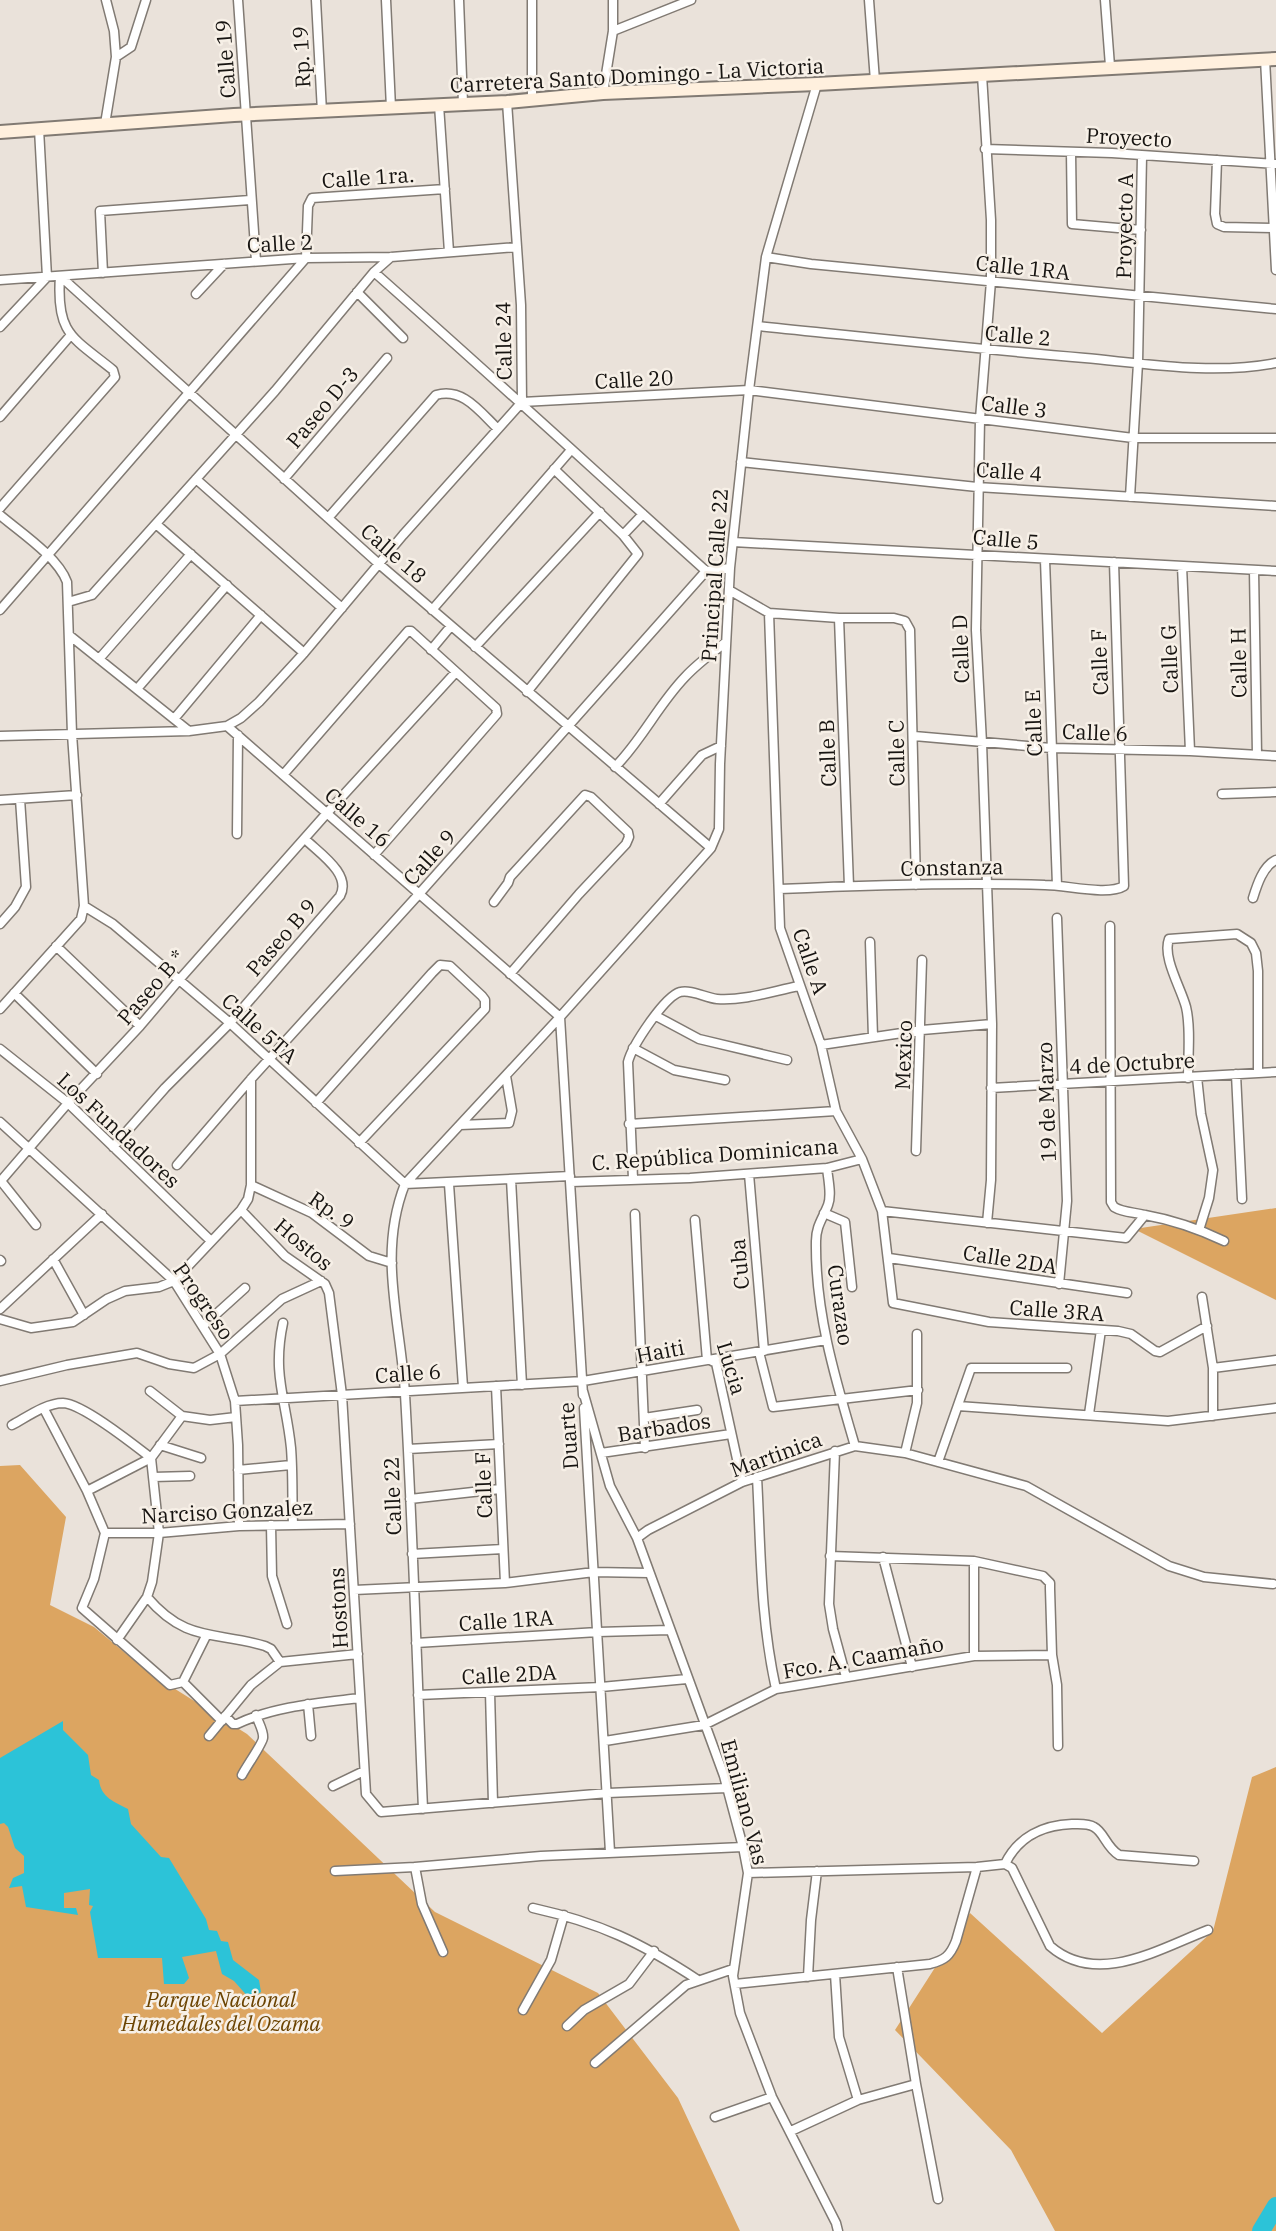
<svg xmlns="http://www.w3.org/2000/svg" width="1276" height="2231" font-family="'IBM Plex Serif',serif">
<rect width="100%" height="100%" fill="#eae2da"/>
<path fill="#dca561" d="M1276,1208v92l-142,-71z
M20,1465l46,52 -16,88 44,22 54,45 99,62 188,178 163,81 80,105 62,133h-740v-765z
M1276,1767v464h-221l-44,-81 -116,-120 75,-117 132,120 111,-102 39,-154z"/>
<path fill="#2cc3d8" d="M63,1721v9l25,25 3,20 8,5c2,18 16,22 29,29l3,15 30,33 8,1 37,61 3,11 8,1 4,10 7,1 5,18 26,20 2,12 -11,7 -16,-18 -12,-7 -6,-23 -34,6 7,21 -5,6h-20l-2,-26h-64l-8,-46 3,-6 -4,-1 1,-16 -26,4v15h12l2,7 -52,-8 -4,-21 -13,2 4,-10 11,-5v-17l-9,-8 -7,-21 -4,-4 -4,1v-66z"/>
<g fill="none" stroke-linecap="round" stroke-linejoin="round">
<path stroke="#2cc3d8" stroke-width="18" d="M1261,2231l15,-25"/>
<g stroke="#817a73" stroke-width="11">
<path id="minor" d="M106,0l8,31 2,26
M238,0l18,261
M316,0l6,112
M386,0l5,108
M459,0l4,103
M532,0v98
M869,0l6,81
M1105,0l5,66
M613,31l78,-31
M1265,59l11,211
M982,75l9,145v61l-11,138 -4,211 6,113 10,281 -1,156 -4,43
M603,93l10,-62v-31
M439,105l10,147
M105,124l11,-67 15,-10 15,-47
M39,129l8,148
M985,149l127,4 164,11
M1071,152l1,72 69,6
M1217,160l-2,54 2,10 7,3 50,1
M766,257l45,7 465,45
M374,272c112,99 221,199 332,299l24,-3
M103,273l-3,-62 150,-11
M60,276l319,288 332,284
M0,280l306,-22 85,-1 125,-10
M357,292l46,46
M196,294l28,-30
M758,326c109,11 218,23 327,32 63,6 129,17 191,5
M0,327l47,-50
M522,402l227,-12 384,48h143
M0,417l70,-81
M741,462l236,25 299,19
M196,479l146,129
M284,479l103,-121
M1130,497l8,-134 4,-207
M0,508l115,-131 -2,-7c-41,-33 -57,-36 -53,-94
M0,515c20,17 58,42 67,67l5,152 12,172 -3,13 -81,90
M328,518l108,-123c27,-8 44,17 62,34
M156,524l148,129
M623,535l20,-21
M733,542l543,29
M1045,560l12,325
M1182,566l8,185
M1254,570l3,185
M729,590l40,23 70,5h55l11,3 5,9 6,255
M68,602l24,-7 183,-204 99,-119 17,-15
M0,610l306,-352 2,-52 4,-8 133,-9
M432,610l139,-160
M769,613l11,315 41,117 15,66 26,48 20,52 11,92 96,19 129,9 13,3 24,17 5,1 47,-26
M839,618l10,268
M69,635l120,96
M475,647l125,-135
M431,650l20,-24
M99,659l92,-105
M137,689l90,-104
M527,692l111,-138 -15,-19 -69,-66
M174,719l87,-104
M227,726l333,291
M0,736l189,-5 38,-5 14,-8 18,-16 45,-49 99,-118 119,-133 -1,-97 -14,-203
M914,736l137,12 139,3 86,5
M615,767c27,-27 43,-62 70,-90 12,-13 27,-24 41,-35
M283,775l125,-144h3l85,77 1,6 -123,141
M1222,794l54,-2
M0,800l77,-5
M659,804l43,-49 19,-9
M237,834l1,-99
M779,889c89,-4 178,-7 266,-4 21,0 63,11 79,1l-10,-324
M1253,898c4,-13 10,-32 23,-38
M494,902l14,-19 2,-6 75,-82 6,2 37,35 1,5 -3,7 -47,50 -69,80
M84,906l29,18 117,99 175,161
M1057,918l10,283 -8,83
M0,924l15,-17 11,-20 -6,-88
M1110,926l1,276 3,5c10,6 20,5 31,8 28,5 54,14 79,26
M870,942l3,95
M56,946l84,80
M14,993l83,81
M656,1016l43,23 88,21
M560,1017l23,378
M821,1045l101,-15 70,-6
M633,1048l41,22 51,10
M0,1049l68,54 143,138
M1236,1074l6,125
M1197,1077l4,37 12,56 -4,28 -10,32
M1188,1078c0,-23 3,-50 -2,-71 -5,-19 -24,-50 -17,-68l68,-5 14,9 5,10 2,18v101
M991,1088l285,-16
M316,1103l116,-130 8,-8 10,1 32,30 3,4v9l-126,134
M0,1122l174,159 46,73 15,47 3,44 1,81
M629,1124l207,-13
M460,1125l49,-2 3,-12 -6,-35
M113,1147l52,-59 65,-65 110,-127c12,-22 -21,-43 -35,-57
M916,1151l6,-191
M177,1165l74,-86 168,-185 287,-323
M827,1168c1,11 5,27 1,37 -5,13 -12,21 -12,36 -1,71 19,137 39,205
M749,1174l15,177
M511,1179l11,206
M633,1179l-5,-117c4,-16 36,-65 52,-70 11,-3 26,6 37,7 27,2 56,-8 82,-13
M1,1181l35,44
M0,1182l68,-79 72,-77 39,-46 148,-167 129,-141
M571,1182l119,-4 137,-10 35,-9
M405,1184l165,-8
M449,1184l14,203
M251,1185l61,28 57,43 23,7
M241,1210l44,46 40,28 4,9 13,102 24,399 15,18 227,-19 119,-5
M882,1211l244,27 19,-23
M824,1213l21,9 7,65
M635,1214l10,234
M695,1220l12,140
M889,1258l238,35
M53,1259l31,56
M0,1260l1,1
M1202,1297l11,71v48
M0,1309l102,-95
M0,1319l31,9 42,-6 34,-23 18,-8 34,-4 15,-6 67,-71 7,-11 3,-14v-106
M283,1323c-11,52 3,76 8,125 2,25 1,51 2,77
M203,1326l42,-38
M759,1352l14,55 145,-17
M710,1360l6,3 26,119
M1213,1368l63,-8
M0,1381l67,-16 70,-12 32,11 25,4 26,-14 62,-55 39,-18
M496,1386l9,197
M150,1391l32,25
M583,1391l27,95 27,52 87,238 19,71 5,26 -15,103 7,37 32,84 64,126 2,8
M235,1401l348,-20 243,-41
M958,1406l210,15 108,-13
M584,1408l26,444
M44,1409l43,82 18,42 -11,46 -12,29 88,77 13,-3
M1089,1414l12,-84
M644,1418l53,-8
M12,1425c15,-8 34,-22 51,-22 20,1 70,41 88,55l8,75 -7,49 -5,15c39,46 68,34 118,49l6,3 9,13
M160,1445l41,13
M408,1449l91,-5
M835,1451l-6,153 4,25 13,48
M601,1453l130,-19
M905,1453l12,-50v-69
M938,1462l33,-94h96
M238,1470l53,-5
M153,1477l37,-1
M757,1477c4,74 3,139 19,212
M87,1491l64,-33 31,-42 28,4 26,-3
M410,1499l90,-10
M271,1525l1,51 15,48
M105,1533h54l80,-7 111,-2
M637,1538l11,-8 94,-48 113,-36 50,7 121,33 143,80 35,11 69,7
M412,1554l91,-5
M830,1556l144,5 69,15 7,7v6l2,66 5,30 1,61
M883,1557l29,110
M974,1561v95
M354,1590l151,-7 89,-11 55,1
M117,1640l30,-43
M416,1643l182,-11 71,-2
M183,1682l39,39
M183,1682l23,-46
M490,1692l3,111
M418,1695l183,-8 86,-8
M308,1704l3,32
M225,1716l8,8h4c38,-18 82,-21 123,-26
M209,1736l42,-51 29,-23 78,-8
M605,1741l99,-16 72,-36 198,-33 78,-1
M242,1775c4,-8 21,-32 21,-37 1,-7 -5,-16 -7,-23
M333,1786l31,-15
M423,1809c-6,-139 -10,-277 -18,-415 -4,-72 -28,-139 0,-210l155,-167 151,-169 8,-19 1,-65 10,-196 19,-178 17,-133 51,-173
M1005,1864c13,-27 38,-39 67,-40 7,0 16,-1 22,3 10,5 12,20 25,28l75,6
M415,1867l7,37 21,48
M335,1871l80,-4 126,-11 202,-9
M748,1873l229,-6 28,-3 7,4 38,78c47,41 109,3 158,-16
M533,1908c67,15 107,34 165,72
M897,1967l19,117
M835,1974l4,63 19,63
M808,1977l3,-57 6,-49
M735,1984l195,-20c15,-4 20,-8 26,-23l21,-74
M523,2010l28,-50 13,-45
M567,2026l17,-16 45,-26 25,-33
M595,2063l91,-78 47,-16
M715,2117l57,-20
M791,2131l67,-31 58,-16 22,115"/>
</g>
<g stroke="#817a73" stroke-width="16">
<path id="secondary" d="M0,132l234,-17 273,-13 96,-9 214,-9 459,-25"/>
</g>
<use href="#minor" stroke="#fff" stroke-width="8"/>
<use href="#secondary" stroke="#fff0de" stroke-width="12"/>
</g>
<g text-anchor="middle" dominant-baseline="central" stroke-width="5" stroke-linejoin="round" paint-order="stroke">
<g font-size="21" fill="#171411" stroke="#f7f0e7">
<text transform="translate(301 57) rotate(-93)">Rp. 19</text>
<text transform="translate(225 59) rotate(-94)">Calle 19</text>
<text transform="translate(637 75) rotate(-3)">Carretera Santo Domingo - La Victoria</text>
<text transform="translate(1129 137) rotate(3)">Proyecto</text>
<text transform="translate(368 177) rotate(-4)">Calle 1ra.</text>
<text transform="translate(1124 226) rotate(-89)">Proyecto A</text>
<text transform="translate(280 243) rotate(-3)">Calle 2</text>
<text transform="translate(1023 267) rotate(6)">Calle 1RA</text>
<text transform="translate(1018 335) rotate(5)">Calle 2</text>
<text transform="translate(503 341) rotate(-91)">Calle 24</text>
<text transform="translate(634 379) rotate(-3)">Calle 20</text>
<text transform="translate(1014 406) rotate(7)">Calle 3</text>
<text transform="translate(322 407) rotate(-50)">Paseo D-3</text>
<text transform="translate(1009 471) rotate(4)">Calle 4</text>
<text transform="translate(1006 539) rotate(5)">Calle 5</text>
<text transform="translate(394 553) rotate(41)">Calle 18</text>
<text transform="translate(714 575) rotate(-86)">Principal Calle 22</text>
<text transform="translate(960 649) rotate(-92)">Calle D</text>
<text transform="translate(1169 659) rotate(-92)">Calle G</text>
<text transform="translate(1099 662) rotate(-92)">Calle F</text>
<text transform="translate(1238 663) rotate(-91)">Calle H</text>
<text transform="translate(1033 723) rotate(-92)">Calle E</text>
<text transform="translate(1095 732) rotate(2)">Calle 6</text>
<text transform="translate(827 753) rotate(-92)">Calle B</text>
<text transform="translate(896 753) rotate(-91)">Calle C</text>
<text transform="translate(358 817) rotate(41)">Calle 16</text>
<text transform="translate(429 857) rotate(-48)">Calle 9</text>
<text transform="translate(952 867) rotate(-1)">Constanza</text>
<text transform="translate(281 937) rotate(-49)">Paseo B 9</text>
<text transform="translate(811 961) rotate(71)">Calle A</text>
<text transform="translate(151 987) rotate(-49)">Paseo B *</text>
<text transform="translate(260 1028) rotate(42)">Calle 5TA</text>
<text transform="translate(903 1055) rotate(-88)">Mexico</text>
<text transform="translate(1132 1063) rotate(-3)">4 de Octubre</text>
<text transform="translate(1046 1102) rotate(-92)">19 de Marzo</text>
<text transform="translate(119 1130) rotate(43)">Los Fundadores</text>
<text transform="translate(715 1154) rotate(-4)">C. República Dominicana</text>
<text transform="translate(332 1210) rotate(35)">Rp. 9</text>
<text transform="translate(304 1244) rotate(40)">Hostos</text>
<text transform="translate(1010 1259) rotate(9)">Calle 2DA</text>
<text transform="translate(739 1264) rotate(-95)">Cuba</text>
<text transform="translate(204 1301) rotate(55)">Progreso</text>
<text transform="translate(841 1305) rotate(82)">Curazao</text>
<text transform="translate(1057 1310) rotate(4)">Calle 3RA</text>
<text transform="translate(660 1351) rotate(-11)">Haiti</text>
<text transform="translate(732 1368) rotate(73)">Lucia</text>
<text transform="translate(408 1373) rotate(-4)">Calle 6</text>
<text transform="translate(664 1427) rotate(-9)">Barbados</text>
<text transform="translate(568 1436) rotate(-94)">Duarte</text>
<text transform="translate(776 1454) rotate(-20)">Martinica</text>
<text transform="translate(483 1485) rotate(-92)">Calle F</text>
<text transform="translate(392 1496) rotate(-92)">Calle 22</text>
<text transform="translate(227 1511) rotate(-3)">Narciso Gonzalez</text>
<text transform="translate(338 1608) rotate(-93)">Hostons</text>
<text transform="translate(506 1620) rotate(-4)">Calle 1RA</text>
<text transform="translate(863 1657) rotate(-10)">Fco. A. Caamaño</text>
<text transform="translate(509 1674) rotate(-3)">Calle 2DA</text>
<text transform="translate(745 1802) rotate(75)">Emiliano Vas</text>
</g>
<g font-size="21" font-style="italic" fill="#6b4300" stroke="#f7f0e7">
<text x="221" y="1999">Parque Nacional<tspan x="221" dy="24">Humedales del Ozama</tspan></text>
</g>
</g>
</svg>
